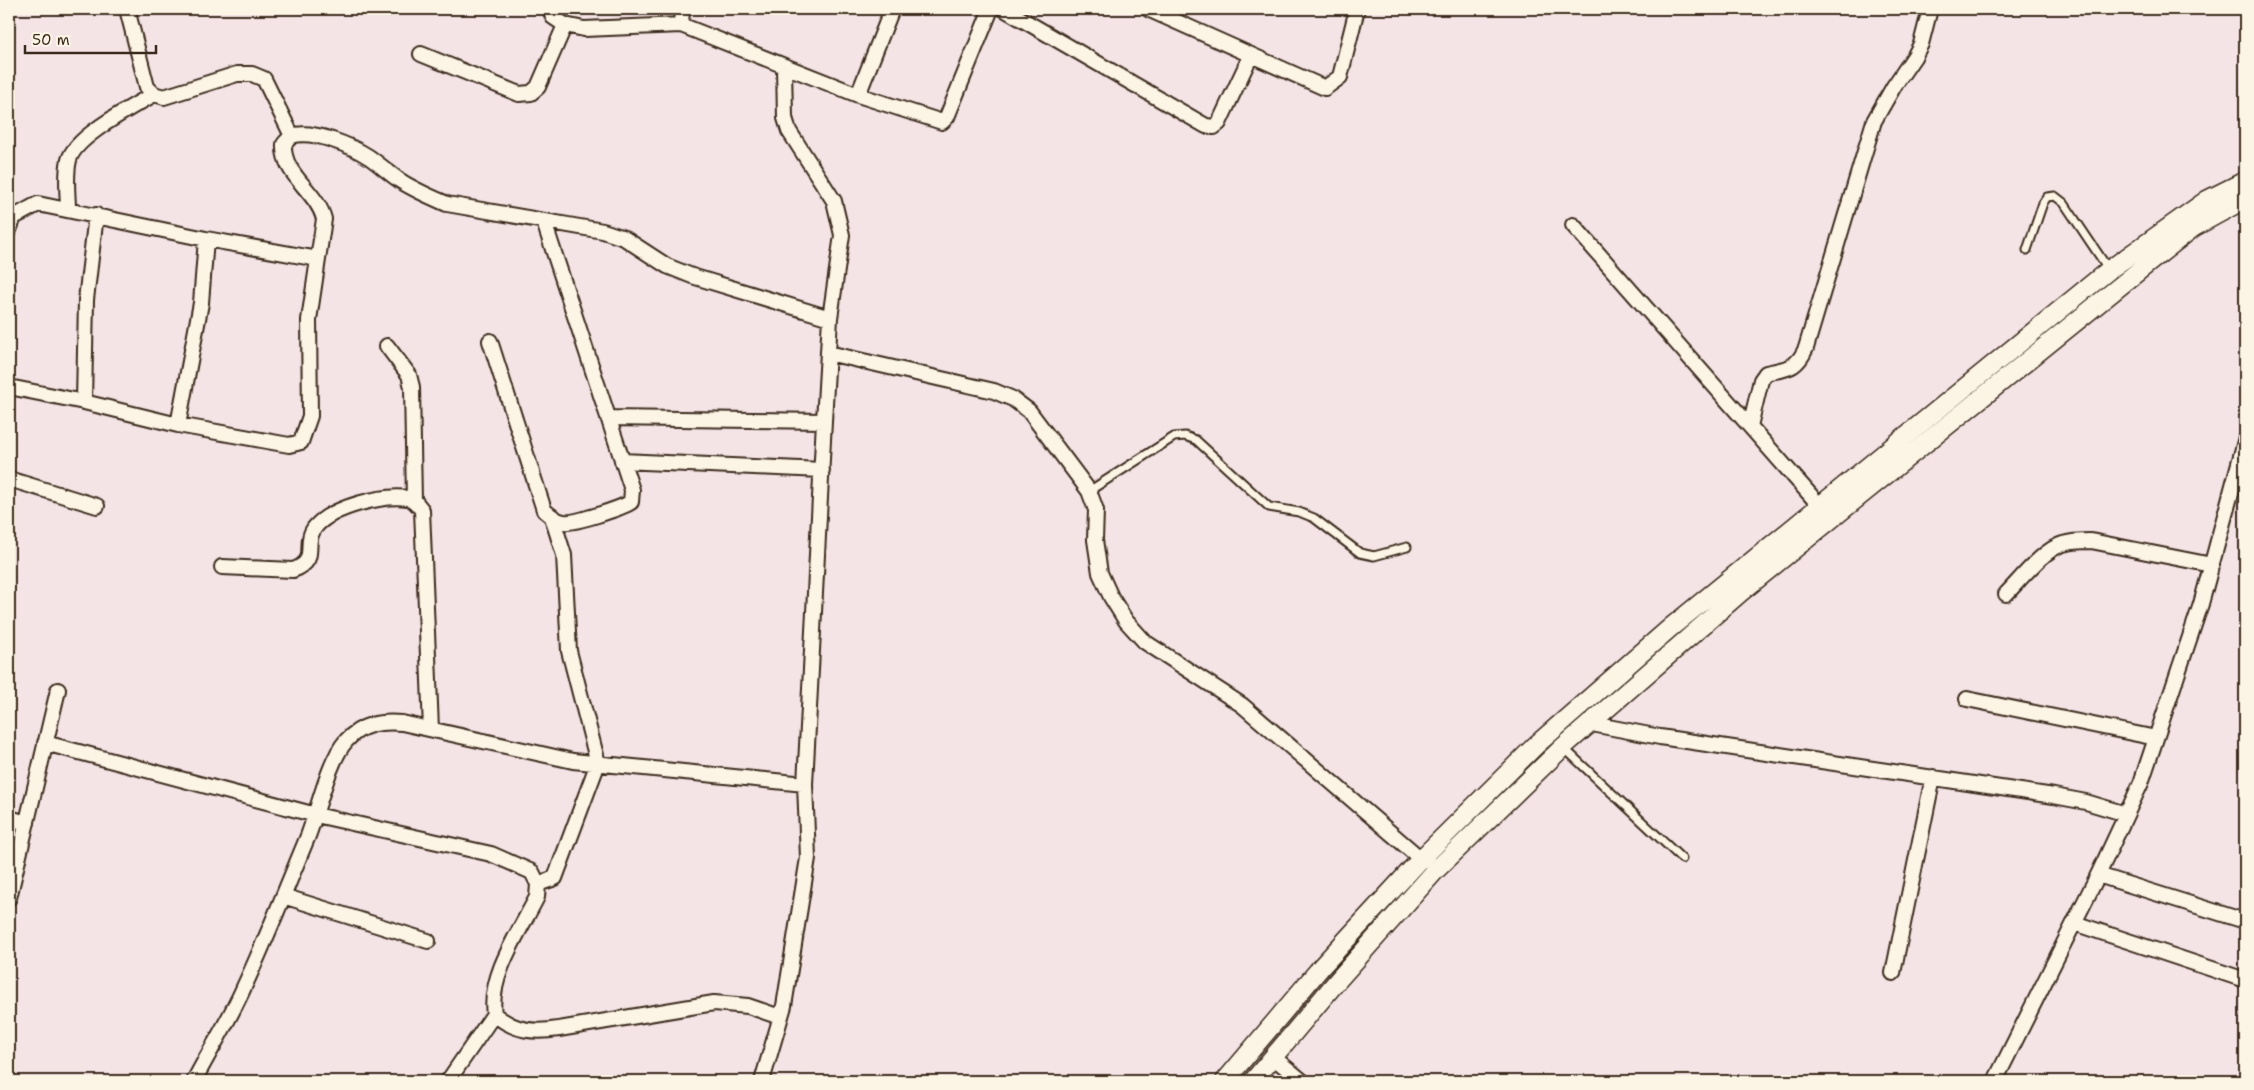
<svg xmlns="http://www.w3.org/2000/svg" width="2254" height="1090" font-family="'Shantell Sans',sans-serif">
<rect width="100%" height="100%" fill="#f4e4e5"/>
<filter id="ink" filterUnits="userSpaceOnUse"><feTurbulence type="fractalNoise" baseFrequency=".02" numOctaves="2"/><feDisplacementMap in="SourceGraphic" scale="10" xChannelSelector="R" yChannelSelector="G"/><feConvolveMatrix kernelMatrix="1 2 1 2 8 2 1 2 1" color-interpolation-filters="sRGB"/></filter>
<g filter="url(#ink)">
<g fill="none" stroke-linecap="round" stroke-linejoin="round">
<g stroke="#3b2a1e" stroke-width="11">
<path id="service" d="M2027,250l16,-47 4,-6 8,-1 9,7 45,67
M1089,491l85,-54 11,-1 11,4 73,67 30,5 15,6 46,35 14,3 33,-9
M1564,748l118,111"/>
</g>
<g stroke="#3b2a1e" stroke-width="18">
<path id="minor" d="M127,9l20,78 7,7 10,3 73,-23h15l12,5 28,57
M550,9l3,8 12,8 19,4 97,-4 177,70 84,27 5,-5 44,-108
M1004,9l202,117 8,1 5,-4 32,-68
M1148,9l177,79 15,-11 17,-68
M681,25l1,-16
M421,54l98,40 12,-1 7,-6 27,-62
M858,95l34,-86
M68,210c0,-16 -3,-34 1,-50 6,-24 64,-53 85,-66
M1573,225l247,281
M9,230l5,-13 24,-13 168,35 112,20
M490,341l54,169c6,5 12,11 20,12 9,2 58,-14 67,-20l1,-12 -88,-268
M387,346l22,29 3,12 2,114
M828,353l166,38 19,8 16,12 60,80 7,19 -1,30 5,33 11,24 15,24 19,21 97,63 179,154
M9,387l75,15 94,23 111,20 12,-3 9,-26 -1,-96 15,-101c-7,-28 -42,-44 -40,-75 2,-2 5,-6 8,-8 20,-7 60,10 77,21 10,7 20,16 30,23 15,10 32,17 48,24l156,27 21,7 43,28 25,10 138,42
M84,402l2,-102 10,-85
M608,418l216,3
M178,425l23,-122 5,-64
M1750,426l11,-46 5,-7c21,-5 30,-3 40,-25l68,-227 20,-35 20,-29 7,-13 9,-35
M622,461l200,9
M9,479l88,27
M222,567l71,3c28,-10 8,-27 23,-44 17,-19 68,-32 92,-28 6,1 10,7 14,12l9,219
M2006,594c14,-14 38,-45 57,-50 9,-3 18,-3 28,-3l121,24
M1967,699l189,39
M1592,724l68,13 394,59 32,6 40,12
M45,743l271,72 175,39 41,18 6,12 -1,13c-17,34 -49,79 -43,117 20,17 39,19 65,15l155,-26 34,3 32,11
M9,818l18,5
M2098,875l147,46
M538,884l17,-6 43,-115 -29,-112 -5,-96 -12,-38
M283,896l145,45
M9,898l49,-208
M2074,923l171,57
M1893,973l40,-196
M1273,1057l29,24
M194,1081c16,-31 36,-62 50,-94 23,-49 43,-101 64,-151 10,-26 21,-76 38,-95 15,-17 34,-20 56,-18l171,38 232,23
M448,1081l46,-67
M762,1081l22,-75 24,-148 -3,-74 19,-363 6,-103 12,-83 -8,-34 -45,-70 -4,-13 -1,-52
M1995,1081l103,-206 43,-92 60,-179 44,-163"/>
</g>
<g stroke="#3b2a1e" stroke-width="21">
<path id="tertiary" d="M1225,1081l97,-115 99,-107 115,-114 134,-117 439,-358 98,-70 38,-19
M1253,1081l85,-101 97,-109 128,-124 178,-155 415,-335 38,-30 51,-28"/>
</g>
<use href="#service" stroke="#fcf5e5" stroke-width="7"/>
<use href="#minor" stroke="#fcf5e5" stroke-width="14"/>
<use href="#tertiary" stroke="#fcf5e5" stroke-width="18"/>
</g>
</g>
<rect width="2254" height="1090" fill="none" stroke="#fcf5e5" stroke-width="30"/>
<rect x="15" y="15" width="2224" height="1060" fill="none" stroke="#3b2a1e" stroke-width="2" filter="url(#ink)"/>
<path d="M25 45v8h131v-8" fill="none" stroke="#3b2a1e" stroke-width="2.5"/>
<text x="32" y="45" font-size="15" fill="#3b2a1e" stroke="#fcf5e5" stroke-width="4" paint-order="stroke">50 m</text>
</svg>
